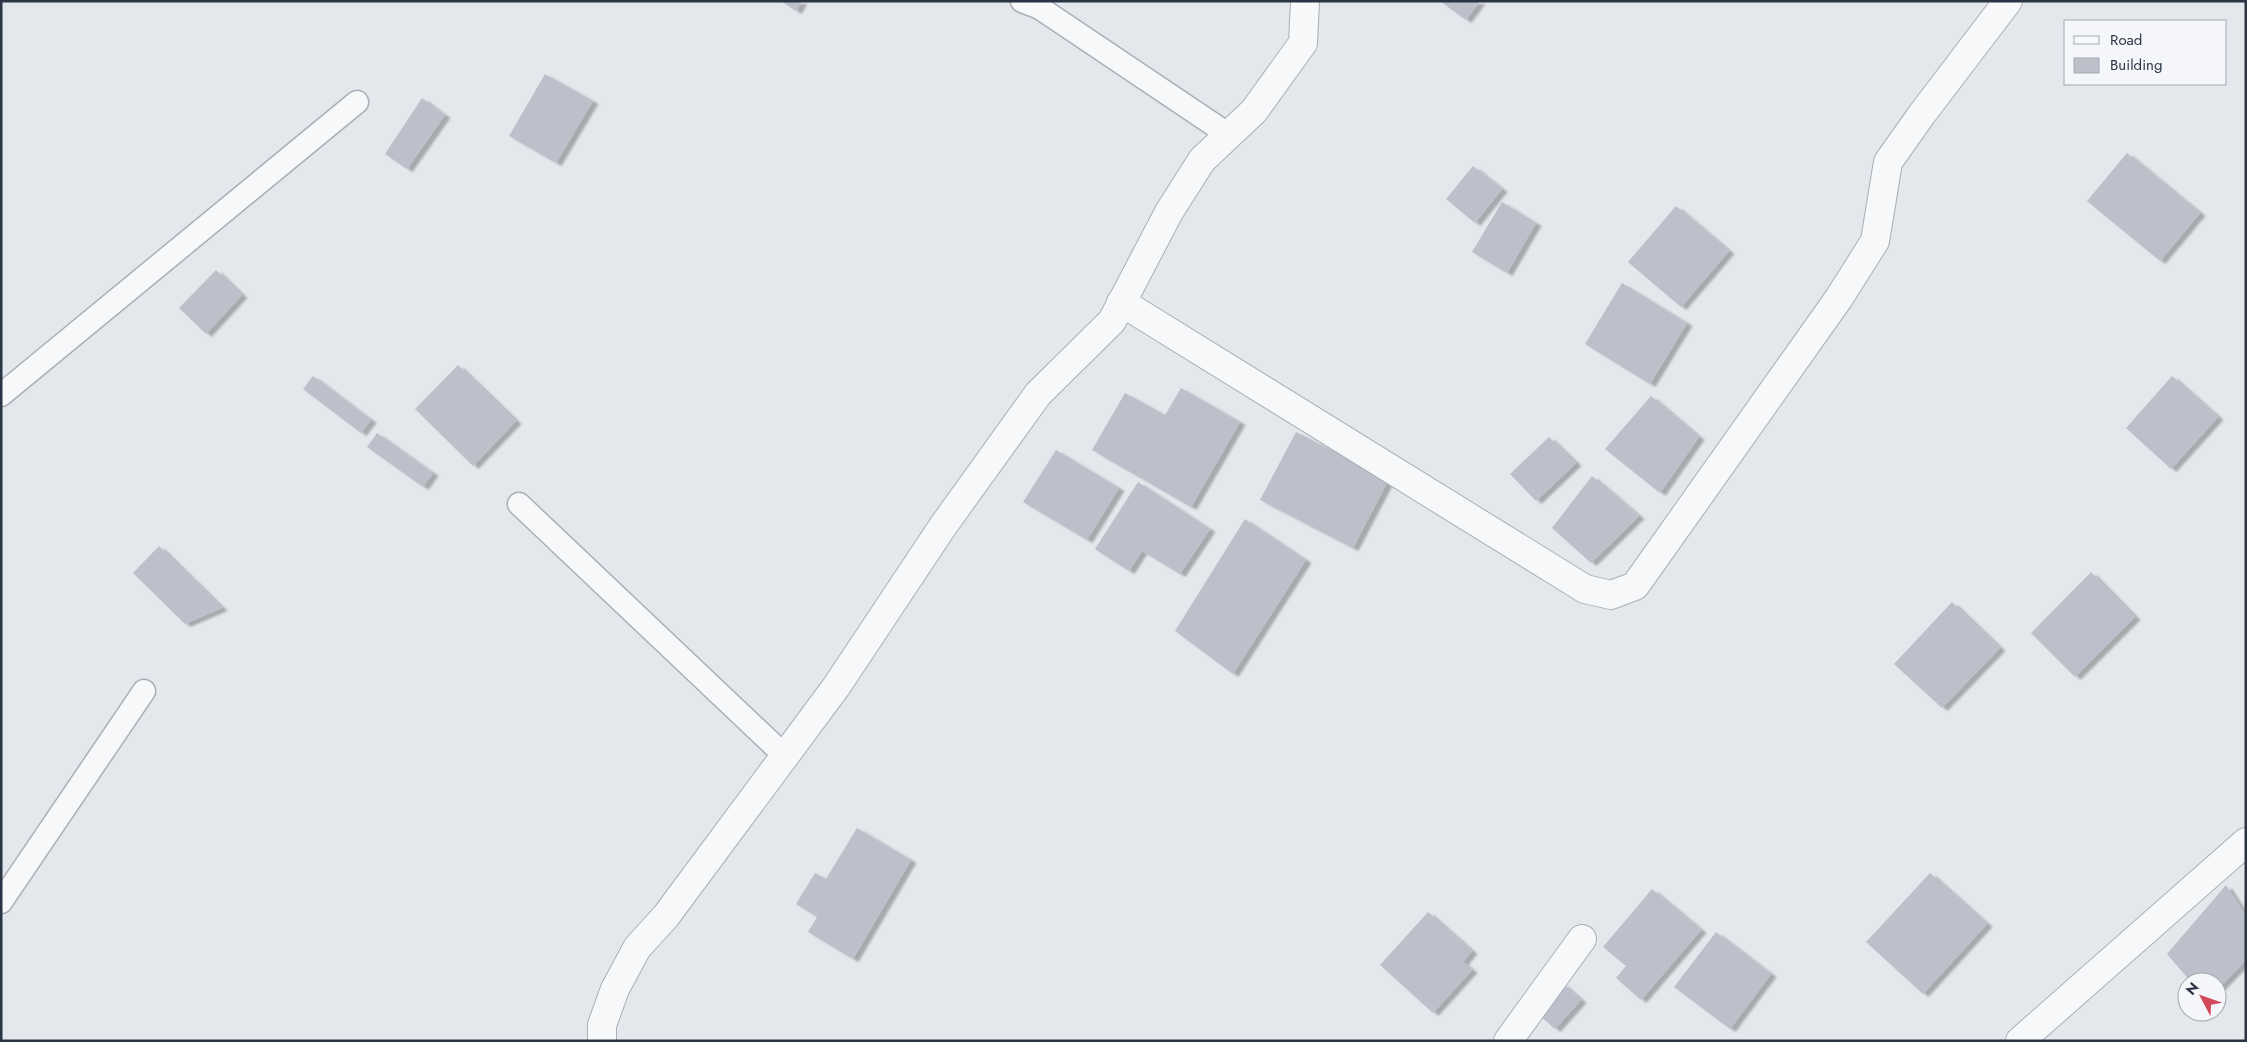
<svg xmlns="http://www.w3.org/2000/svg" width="2247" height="1042" font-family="Jost,sans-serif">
<defs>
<filter id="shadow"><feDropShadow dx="5.5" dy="3" stdDeviation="1" flood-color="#0004"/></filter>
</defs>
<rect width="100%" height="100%" fill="#e4e7ec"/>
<path fill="#bbc0ca" filter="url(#shadow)" d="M781,1h21l-6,10z
M1440,1h40l-14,19z
M545,74l48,27 -37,62 -47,-27z
M422,98l23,17 -38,54 -22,-15z
M2127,153l73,60 -40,48 -73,-60z
M1473,166l29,23 -27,34 -29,-24z
M1502,202l34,21 -29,50 -35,-21z
M1676,206l53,45 -48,56 -53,-45z
M216,270l26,25 -36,39 -27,-26z
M1622,283l65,40 -37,61 -65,-40z
M458,365l58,56 -43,45 -58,-57z
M313,376l58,44 -10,13 -58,-44z
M2172,376l46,41 -47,52 -45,-41z
M1181,388l59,34 -49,85 -99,-57 33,-57 40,22z
M1651,396l48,41 -39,56 -55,-44z
M1296,432l93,47 -36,69 -93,-48z
M377,433l56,40 -10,14 -56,-40z
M1549,437l27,26 -40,38 -26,-27z
M1056,450l63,38 -32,52 -64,-38z
M1592,476l47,40 -48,47 -39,-35z
M1138,482l72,47 -30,45 -38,-23 -13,20 -34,-22z
M1245,519l61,41 -73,114 -58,-43z
M159,546l63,62 -37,16 -52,-51z
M2091,572l44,45 -60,60 -44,-44z
M1952,602l48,46 -58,60 -48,-44z
M857,828l54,32 -58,99 -45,-27 9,-15 -21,-13 19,-31 11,6z
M1930,873l57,51 -64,70 -57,-52z
M2226,885l20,31v44l-29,30v-8h-26l-24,-28z
M1652,889l49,41 -60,70 -25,-22 10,-12 -23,-19z
M1428,912l44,39 -9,11 9,8 -39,43 -53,-48z
M1716,932l55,42 -41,55 -56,-42z
M1562,983l19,17 -26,29 -18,-16z"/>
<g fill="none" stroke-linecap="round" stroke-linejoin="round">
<g stroke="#a9aeb7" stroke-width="25">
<path id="service" d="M1022,1l18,7 189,127
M1,395l356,-293
M519,504l266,252
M1,902l143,-211"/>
</g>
<g stroke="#a9aeb7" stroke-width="30">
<path id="minor" d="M1121,302l464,287 26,6 24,-9 204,-288 36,-57 13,-79 34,-48 86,-113
M602,1041v-16l13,-36 22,-41 29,-32 170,-229 107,-161 95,-132 74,-73 57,-109 33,-52 52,-49 49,-68 2,-42
M1508,1041l74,-102
M2020,1041l226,-199"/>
</g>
<use href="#service" stroke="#f7f8fa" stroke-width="22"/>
<use href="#minor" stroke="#f7f8fa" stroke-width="28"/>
</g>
<rect width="2247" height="1042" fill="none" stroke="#2b3445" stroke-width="5"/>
<rect x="2064" y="20" width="162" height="65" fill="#f4f6f9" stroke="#a4a8b1"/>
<rect x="2074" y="36" width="25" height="8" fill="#f7f8fa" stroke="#a4a8b1"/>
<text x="2110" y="45" font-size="15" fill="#2b3445">Road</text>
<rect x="2074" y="58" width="25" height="15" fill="#bbc0ca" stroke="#a4a8b1"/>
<text x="2110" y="70" font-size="15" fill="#2b3445">Building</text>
<g transform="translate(2202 997) rotate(311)"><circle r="24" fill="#f4f6f9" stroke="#a4a8b1"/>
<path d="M0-4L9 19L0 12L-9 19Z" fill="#d1495b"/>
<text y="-8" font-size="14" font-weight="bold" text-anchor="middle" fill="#2b3445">N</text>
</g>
</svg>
